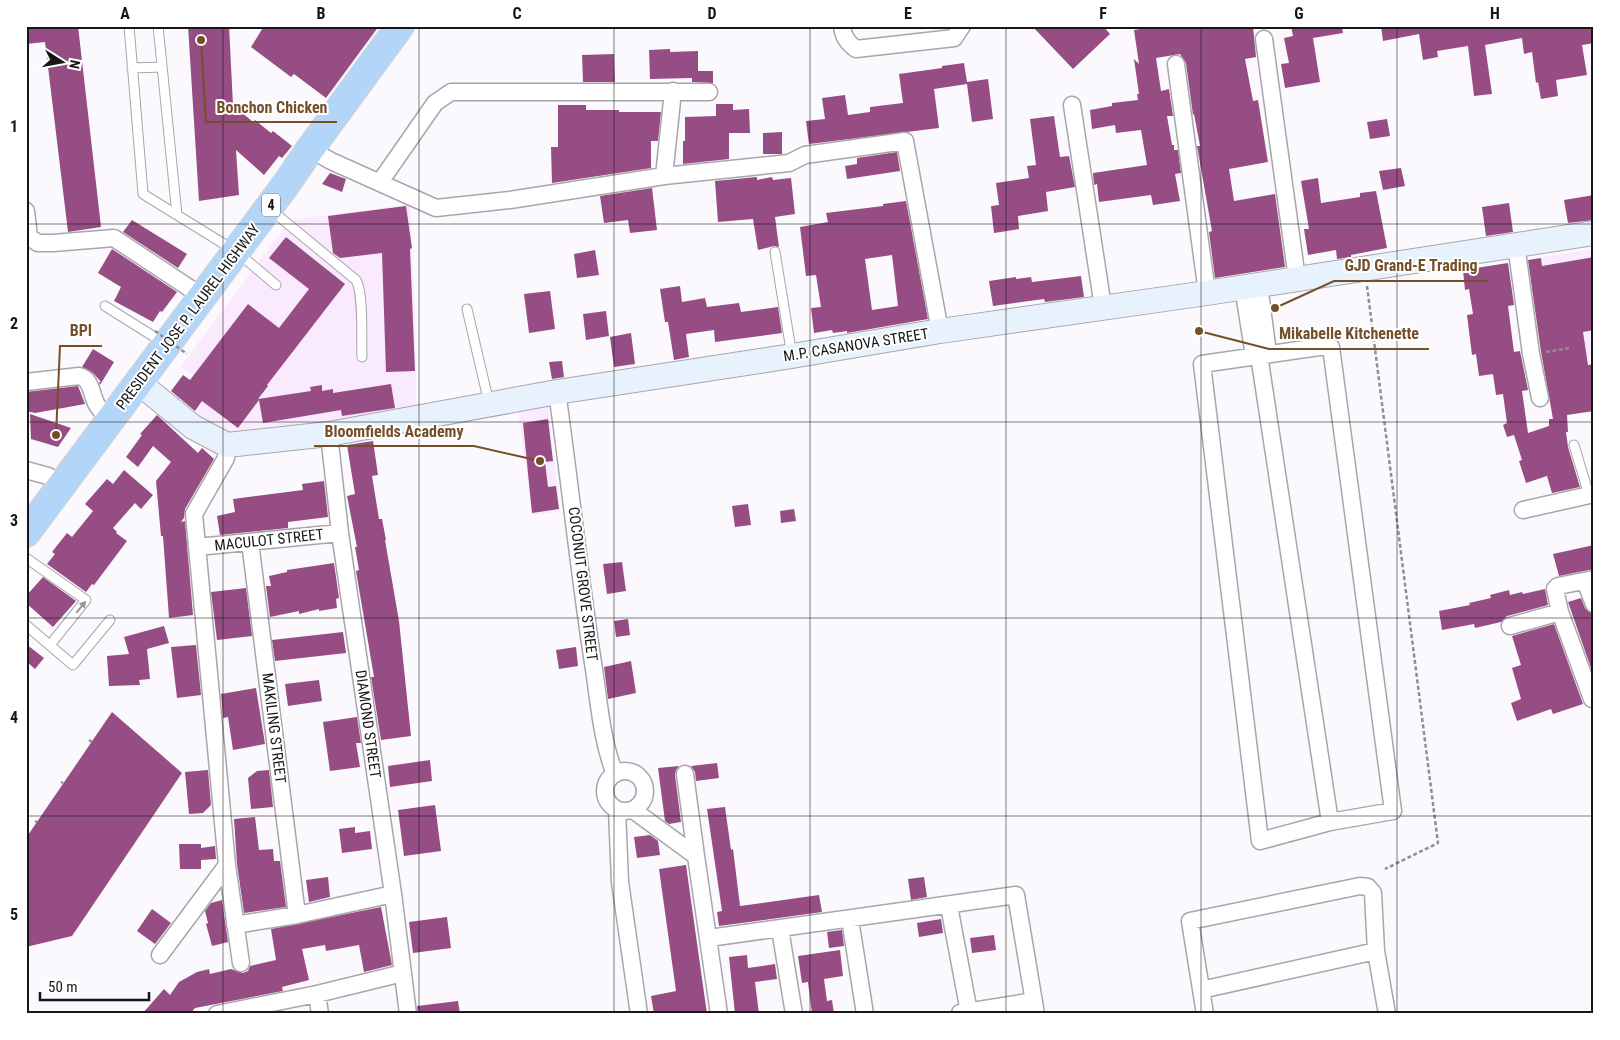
<svg xmlns="http://www.w3.org/2000/svg" width="1620" height="1040" font-family="'Roboto Condensed',sans-serif">
<rect width="100%" height="100%" fill="#fbf9fd"/>
<path fill="#faeafd" d="M410,204l5,109 1,95 -183,28 -38,-22 17,-22 -31,-26 109,-146z
M1594,249v108l-20,3 -25,-55 -7,-48z
M548,406l12,106 -28,3 -14,-105z"/>
<path fill="#964d84" fill-rule="evenodd" d="M26,26h52l23,201 -33,5 -23,-190 -19,2z
M188,26h41l4,79 20,17 2,-2 16,13 2,-2 19,15 -10,12 -3,-2 -15,19 -28,-25 3,45 -40,6z
M264,26h115l-53,72 -32,-24 -3,3 -40,-30z
M1032,26h71l7,8 -37,35z
M1158,26h95l3,31 -11,2 8,42 5,-1 10,62 -39,7 5,32 41,-7 10,73 -70,11 -6,-46 3,-1 -15,-85h3l-6,-32 -1,1 -7,-52 -6,-9 -24,4 5,33 8,-2 4,27h-6l5,29h2v5h4l3,23 -6,1 5,27 -27,4 -2,-10 -52,7 -2,-18 -3,1 -1,-12 54,-8 -6,-35 -25,3 -1,-8 -23,4 -2,-19 22,-4v-3l26,-3 -1,-6h2l-5,-35 5,5 -5,-34z
M1291,26h51l1,7 -30,5 7,44 -35,6 -4,-24 8,-1 -5,-25 9,-2z
M1381,26h158v3l15,-3h40v17l-12,2 5,30 -31,5 2,16 -17,3 -3,-17 -2,1 -4,-31 -8,2 -2,-16 -37,7 7,49 -18,2 -6,-50 -31,5 1,6 -15,3 -4,-26 -36,7z
M670,49v3l28,-1v20h15v12l-21,-1v-4l-42,1 -1,-29z
M614,54l1,28h-32l-1,-27z
M964,63l3,19 21,-3 5,40 -21,3 -5,-38 -33,5 5,39 -130,16 -3,-23 19,-2 -3,-21 23,-3 3,20 22,-3v-5l33,-4 -4,-29 43,-6v-2z
M716,104h17v6l16,-1 1,24h-21v26l-46,5v-23h2v-24l31,-1z
M558,105h28v5h33v2h42l-3,29h-7v27l-99,15 -1,-36h7z
M1054,116l6,41 9,-1 6,31 -29,5 2,19 -30,5 1,13 -25,4 -3,-27 8,-1 -3,-22 33,-5 -2,-12 9,-1 -6,-46z
M1387,119l3,17 -20,3 -3,-17z
M782,132v22h-19v-21z
M897,152l3,19 -53,8 -2,-13 12,-2v-6z
M1401,168l4,18 -22,4 -4,-19z
M330,173l16,6 -4,13 -20,-8z
M757,177v3l15,-3 1,3 18,-2 4,36 -20,3 4,30 -5,-1 -16,4 -5,-31 -35,3 -3,-41z
M1318,178l3,25 39,-6v-4l16,-2 11,57 -36,7v2l-14,2 -1,-9 -28,5 -4,-26h5l-8,-48z
M652,188l5,42 -27,3 -2,-13 -24,3 -4,-27z
M1594,195v25l-26,3 -4,-23z
M906,201l22,118 -81,14v-2l-14,2 -1,-3 -18,3 -3,-25 10,-1 -5,-32 -10,1 -6,-49 28,-5 -2,-9 57,-7v-2zM892,255l6,51 -26,4 -7,-51z
M1509,203l4,29 -27,4 -4,-29z
M406,206l6,42 -2,1 5,122 -29,1 -4,-119 -42,5 -7,-5 -5,-37z
M132,220l55,34 -9,14 -55,-36z
M286,237l59,47 -78,101 1,1 -10,13 53,-8 -1,-4 12,-2v6l11,-2v4l58,-9 4,24 -53,8 -1,-6 -78,13 -4,-23 -21,28 -36,-27 -7,10 -24,-20 12,-16 7,5 58,-76 31,24 30,-39 -40,-31z
M112,249l65,43 -15,20 -2,-1 -7,11 -39,-21 7,-14 -23,-14z
M595,250l4,25 -22,3 -3,-24z
M1594,257v73l-11,2 5,33 6,-1v47l-27,4 1,17h-2l2,15 12,40 -28,6 -5,-17 -21,7 -7,-22 3,-1 -8,-25 -7,2 -4,-12 4,-2 -4,-29 -7,1 -3,-21 -14,2 -3,-22 -4,1 -5,-40 6,-1 -4,-25 -4,1 -2,-20 45,-7 6,42 -6,1 6,46 6,-1 8,39 -6,1 6,42 21,-7v-7h4l-12,-67 -13,-92 13,-2 1,8z
M1081,276l3,21 -39,5 -1,-3 -51,7 -4,-25 27,-4v2l15,-2 1,5z
M680,286l2,16 23,-4 2,9 32,-4 2,9 37,-5 4,26 -67,9 -1,-12 -28,4 3,23 -15,3 -6,-38h-3l-5,-33z
M550,291l5,38 -26,4 -5,-39z
M606,311l3,25 -23,4 -3,-26z
M631,333l4,31 -21,3 -4,-30z
M93,349l21,13 -14,23 -1,-3h2l-8,-9 -11,-6z
M562,361l2,16 -12,2 -3,-17z
M78,386l7,18 -50,9 -9,-2v-19z
M30,414l41,14 -13,19 -27,-8z
M157,415l41,38 4,-5 12,11 -29,50 -1,9 -3,4 4,-1 8,94 -24,3 -6,-82h-2l-5,-55 15,-19 -18,-16 -15,21 -12,-10 16,-22 -2,-1z
M548,419l5,42 -8,1 3,25 8,-1 3,23 -27,4 -9,-90z
M373,441l5,34 -6,1 7,43h3l4,21h-1l14,81 12,115 -30,4 -10,-63h3l-18,-106 3,-1 -4,-23h2l-10,-51 8,-2 -8,-49z
M124,470l29,25 -12,14 -6,-6 -22,25 4,4 -1,1 11,8 -33,44 -2,-1 -6,8 -39,-28 8,-10 -3,-2 15,-19 5,4 21,-26 -8,-7 22,-25 6,5z
M324,481l4,36 -40,5v6l-68,7 -3,-19 18,-4 -2,-13 70,-9 -1,-6z
M748,504l3,21 -16,2 -3,-21z
M794,509l2,12 -15,2 -1,-12z
M1594,545v24l-35,7 -6,-22z
M622,562l4,29 -19,3 -4,-30z
M334,563l5,35 -3,1 1,9 -18,3v-2l-20,5v-3l-29,6 -4,-31h5l-2,-10 18,-4v-2z
M43,577l33,24 -23,26 -27,-24v-7z
M246,588l6,48 -35,4 -6,-48z
M1545,589l3,16 -41,11 -6,6 -26,6 -1,-4 -32,6 -3,-19 31,-6 -1,-2 22,-5 -1,-3 19,-5 1,5 12,-3 1,2z
M1581,598l4,10 6,5 3,9v46h-3l-23,-66z
M628,619l2,16 -14,2 -2,-16z
M1554,624l29,80 -30,10 -2,-5 -34,12 -6,-18 10,-4 -9,-31 9,-3 -9,-29z
M164,626l5,17 -22,6 3,30 -11,1 1,5 -31,1 -2,-30 22,-2 -5,-17z
M343,632l3,21 -71,8 -3,-21z
M26,644l18,14 -9,11 -9,-8z
M196,645l5,50 -24,3 -6,-51z
M576,647l2,19 -19,3 -3,-19z
M631,661l5,32 -28,6 -4,-32z
M319,680l3,21 -34,5 -3,-22z
M256,688l9,56 -32,6 -5,-33 -5,1 -2,-24z
M112,712l70,61 -110,163 -46,11v-109z
M357,717l4,26h-5l4,24 -30,4 -7,-49z
M430,760l2,21 -42,6 -2,-21z
M717,763l2,15 -23,3 -1,-9 -4,-6z
M679,766l-3,4 -1,5 6,47 -12,2 -4,-3 -7,-53z
M208,770l3,35 -8,8 -14,1 -4,-42z
M269,770l4,37 -22,2 -3,-31 9,-7z
M435,805l6,46 -37,5 -6,-46z
M725,807l6,43 2,-1 7,57 79,-11 3,17 -103,14 -2,-14 5,-1 -15,-102z
M255,817l4,33 14,-1 1,12h6l6,46 -42,6 -7,-49 -3,-45z
M355,827v6l15,-2 2,18 -30,4 -3,-24z
M650,835l8,6 2,14 -23,3 -3,-21z
M179,844h22v4l14,-2 1,13 -15,1v9h-21z
M686,865l21,149h-53l-3,-18 25,-5 -17,-122z
M328,877l2,20 -21,5 -3,-22z
M924,877l3,20 -16,3 -3,-21z
M222,900l6,42 -16,4 -6,-22 2,-1 -3,-12 6,-8z
M381,907l11,58 -28,7 -5,-27 -33,6 -1,-6 -23,4 7,31 -27,7 1,4 -88,17 -5,6h-48l22,-25 6,6 9,-13 18,-10 12,-3 1,5 21,-5 12,4 5,-2 2,-5 26,-6 -5,-31z
M152,909l19,14 -16,21 -18,-13z
M447,917l4,31 -38,5 -4,-31z
M941,919l2,14 -24,4 -2,-14z
M842,930l2,16 -15,2 -2,-16z
M994,935l2,15 -24,3 -2,-15z
M840,950l3,26 -19,3 3,22 5,-1 2,14h-22l-4,-32 -6,1 -4,-27z
M747,955l1,13 27,-4 2,15 -22,3 4,32h-24l-6,-57z
M458,1001l2,13h-42l-1,-8z"/>
<g fill="none" stroke-linecap="round" stroke-linejoin="round">
<g stroke="#a8a6aa" stroke-width="11">
<path id="lane" d="M129,26l14,168 94,58 39,33
M158,26l19,189
M132,68l30,-1
M271,210l85,70c8,14 5,59 6,77
M775,252l17,104
M105,306l59,37
M467,309l22,94
M1574,445l15,50
M26,558l60,42 -36,45
M26,625l47,40 37,-45"/>
</g>
<g stroke="#a8a6aa" stroke-width="19">
<path id="street" d="M842,26c1,11 6,17 14,23l98,-11 8,-12
M1264,39l33,240
M1176,64l31,229
M1072,105l31,202
M310,149l21,12 105,47 74,-8 154,-24 125,-13 16,-8 100,-14 35,190
M664,176l9,-85
M380,182l55,-79 16,-11h258
M26,211l3,26 9,6h15l61,-5 89,59
M1516,244l15,110 9,44
M1259,285l9,68
M1243,287l11,69
M1319,347h12l62,464 -63,11 -70,19 -58,-477z
M1259,355l71,467
M26,382l53,-6c13,3 12,19 18,29 3,6 9,10 13,15
M557,392c13,90 22,181 36,271 6,37 8,76 22,111
M329,434l11,99 53,361 15,120
M227,445l-1,13 -32,56 33,351 14,98
M26,470l22,6 15,9
M1523,510l71,-16
M250,542l47,373
M197,547l143,-14
M1585,581l9,23
M1510,626l50,-14
M1592,699l-32,-87 -5,-23 3,-3 36,-7
M605 791a20 20 0 1 1 40 0a20 20 0 1 1-40 0Z
M685,774l11,82
M617,810l3,72 19,132
M633,810l63,46 23,158
M949,906l20,106
M850,919l15,95
M235,925l62,-10 96,-21
M780,929l14,85
M709,938l307,-43 20,119
M160,955l67,-90
M1201,990l175,-39
M317,994l3,20
M960,1013l74,-12
M217,1014l100,-20 86,-21
M1205,1014l-15,-93 170,-35 8,1 5,6 3,58 11,63"/>
</g>
<g stroke="#a8a6aa" stroke-width="26">
<path id="secondary" d="M138,382l55,45 34,18 102,-11 228,-42 235,-36 148,-25 267,-38 387,-60"/>
</g>
<g stroke="#d5d5d5" stroke-width="30">
<path id="highway" d="M26,533l261,-350 23,-34 90,-123"/>
</g>
<path stroke="#908e91" stroke-width="2.5" stroke-dasharray="4 2.5" stroke-linecap="butt" d="M1367,286l71,557 -53,26
M1546,352l24,-4
M89,740l3,2
M61,782l2,1
M35,821l2,1"/>
<use href="#lane" stroke="#fff" stroke-width="9"/>
<use href="#street" stroke="#fff" stroke-width="16"/>
<use href="#secondary" stroke="#e8f2fd" stroke-width="24"/>
<use href="#highway" stroke="#b3d5f7" stroke-width="28"/>
<path stroke="#908e91" stroke-width="2.5" stroke-dasharray="4 2.5" stroke-linecap="butt" d="M155,331l32,23"/>
</g>
<defs><path id="oneway-solid" d="M-6-.8H1V-3.2L6.5 0L1 3.2V.8H-6Z" transform="scale(1.25)"/></defs>
<use fill="#979697" href="#oneway-solid" transform="translate(81 607) rotate(-51)"/>
<path fill="none" stroke="#171617" stroke-width="1" stroke-opacity="0.55" d="M223,26v988M419,26v988M614,26v988M810,26v988M1006,26v988M1201,26v988M1397,26v988M26,224h1568M26,422h1568M26,618h1568M26,816h1568"/>
<g text-anchor="middle" dominant-baseline="central" stroke-width="4" stroke-linejoin="round" paint-order="stroke">
<rect fill="#fff" stroke="#5d5c5d" stroke-width="1" x="262" y="193.5" width="18" height="23" rx="4"/>
<g font-size="14" font-weight="bold" fill="#171617">
<text x="271" y="205">4</text>
</g>
<g font-size="15" fill="#171617" stroke="#fff">
<text transform="translate(188 317) rotate(-53)">PRESIDENT JOSE P. LAUREL HIGHWAY</text>
<text transform="translate(856 345) rotate(-9)">M.P. CASANOVA STREET</text>
<text transform="translate(269 540) rotate(-6)">MACULOT STREET</text>
<text transform="translate(583 584) rotate(83)">COCONUT GROVE STREET</text>
<text transform="translate(368 724) rotate(82)">DIAMOND STREET</text>
<text transform="translate(274 728) rotate(83)">MAKILING STREET</text>
</g>
</g>
<path fill="none" stroke="#744f2a" stroke-width="2" d="M201 40L206 122H337M1275 308L1334 281H1488M56 435L60 346H102M1199 331L1269 349H1429M540 461L474 446H314"/>
<g fill="#744f2a" stroke="#fff" stroke-width="2">
<circle cx="201" cy="40" r="5"/>
<circle cx="1275" cy="308" r="5"/>
<circle cx="56" cy="435" r="5"/>
<circle cx="1199" cy="331" r="5"/>
<circle cx="540" cy="461" r="5"/>
</g>
<g font-size="16" text-anchor="middle" font-weight="bold" fill="#744f2a" stroke="#fff" stroke-width="4" stroke-linejoin="round" paint-order="stroke">
<text x="272" y="113">Bonchon Chicken</text>
<text x="1411" y="271">GJD Grand-E Trading</text>
<text x="81" y="336">BPI</text>
<text x="1349" y="339">Mikabelle Kitchenette</text>
<text x="394" y="437">Bloomfields Academy</text>
</g>
<rect width="1620" height="1040" fill="none" stroke="#ffffff" stroke-width="55"/>
<g transform="translate(62 62) rotate(101)" stroke="#ffffff" stroke-width="4" paint-order="stroke">
<path d="M0-4L9 19L0 12L-9 19Z" fill="#171617"/>
<text y="-8" font-size="14" font-weight="bold" text-anchor="middle" fill="#171617">N</text>
</g>
<path d="M40 992v8h109v-8" fill="none" stroke="#171617" stroke-width="2.5"/>
<text x="48" y="992" font-size="15" fill="#171617" stroke="#ffffff" stroke-width="4" paint-order="stroke">50 m</text>
<rect x="28" y="28" width="1564" height="984" fill="none" stroke="#171617" stroke-width="2"/>
<g font-size="16" text-anchor="middle" font-weight="bold" fill="#171617">
<text x="125" y="19">A</text>
<text x="321" y="19">B</text>
<text x="517" y="19">C</text>
<text x="712" y="19">D</text>
<text x="908" y="19">E</text>
<text x="1103" y="19">F</text>
<text x="1299" y="19">G</text>
<text x="1495" y="19">H</text>
<text x="14" y="132">1</text>
<text x="14" y="329">2</text>
<text x="14" y="526">3</text>
<text x="14" y="723">4</text>
<text x="14" y="920">5</text>
</g>
</svg>
